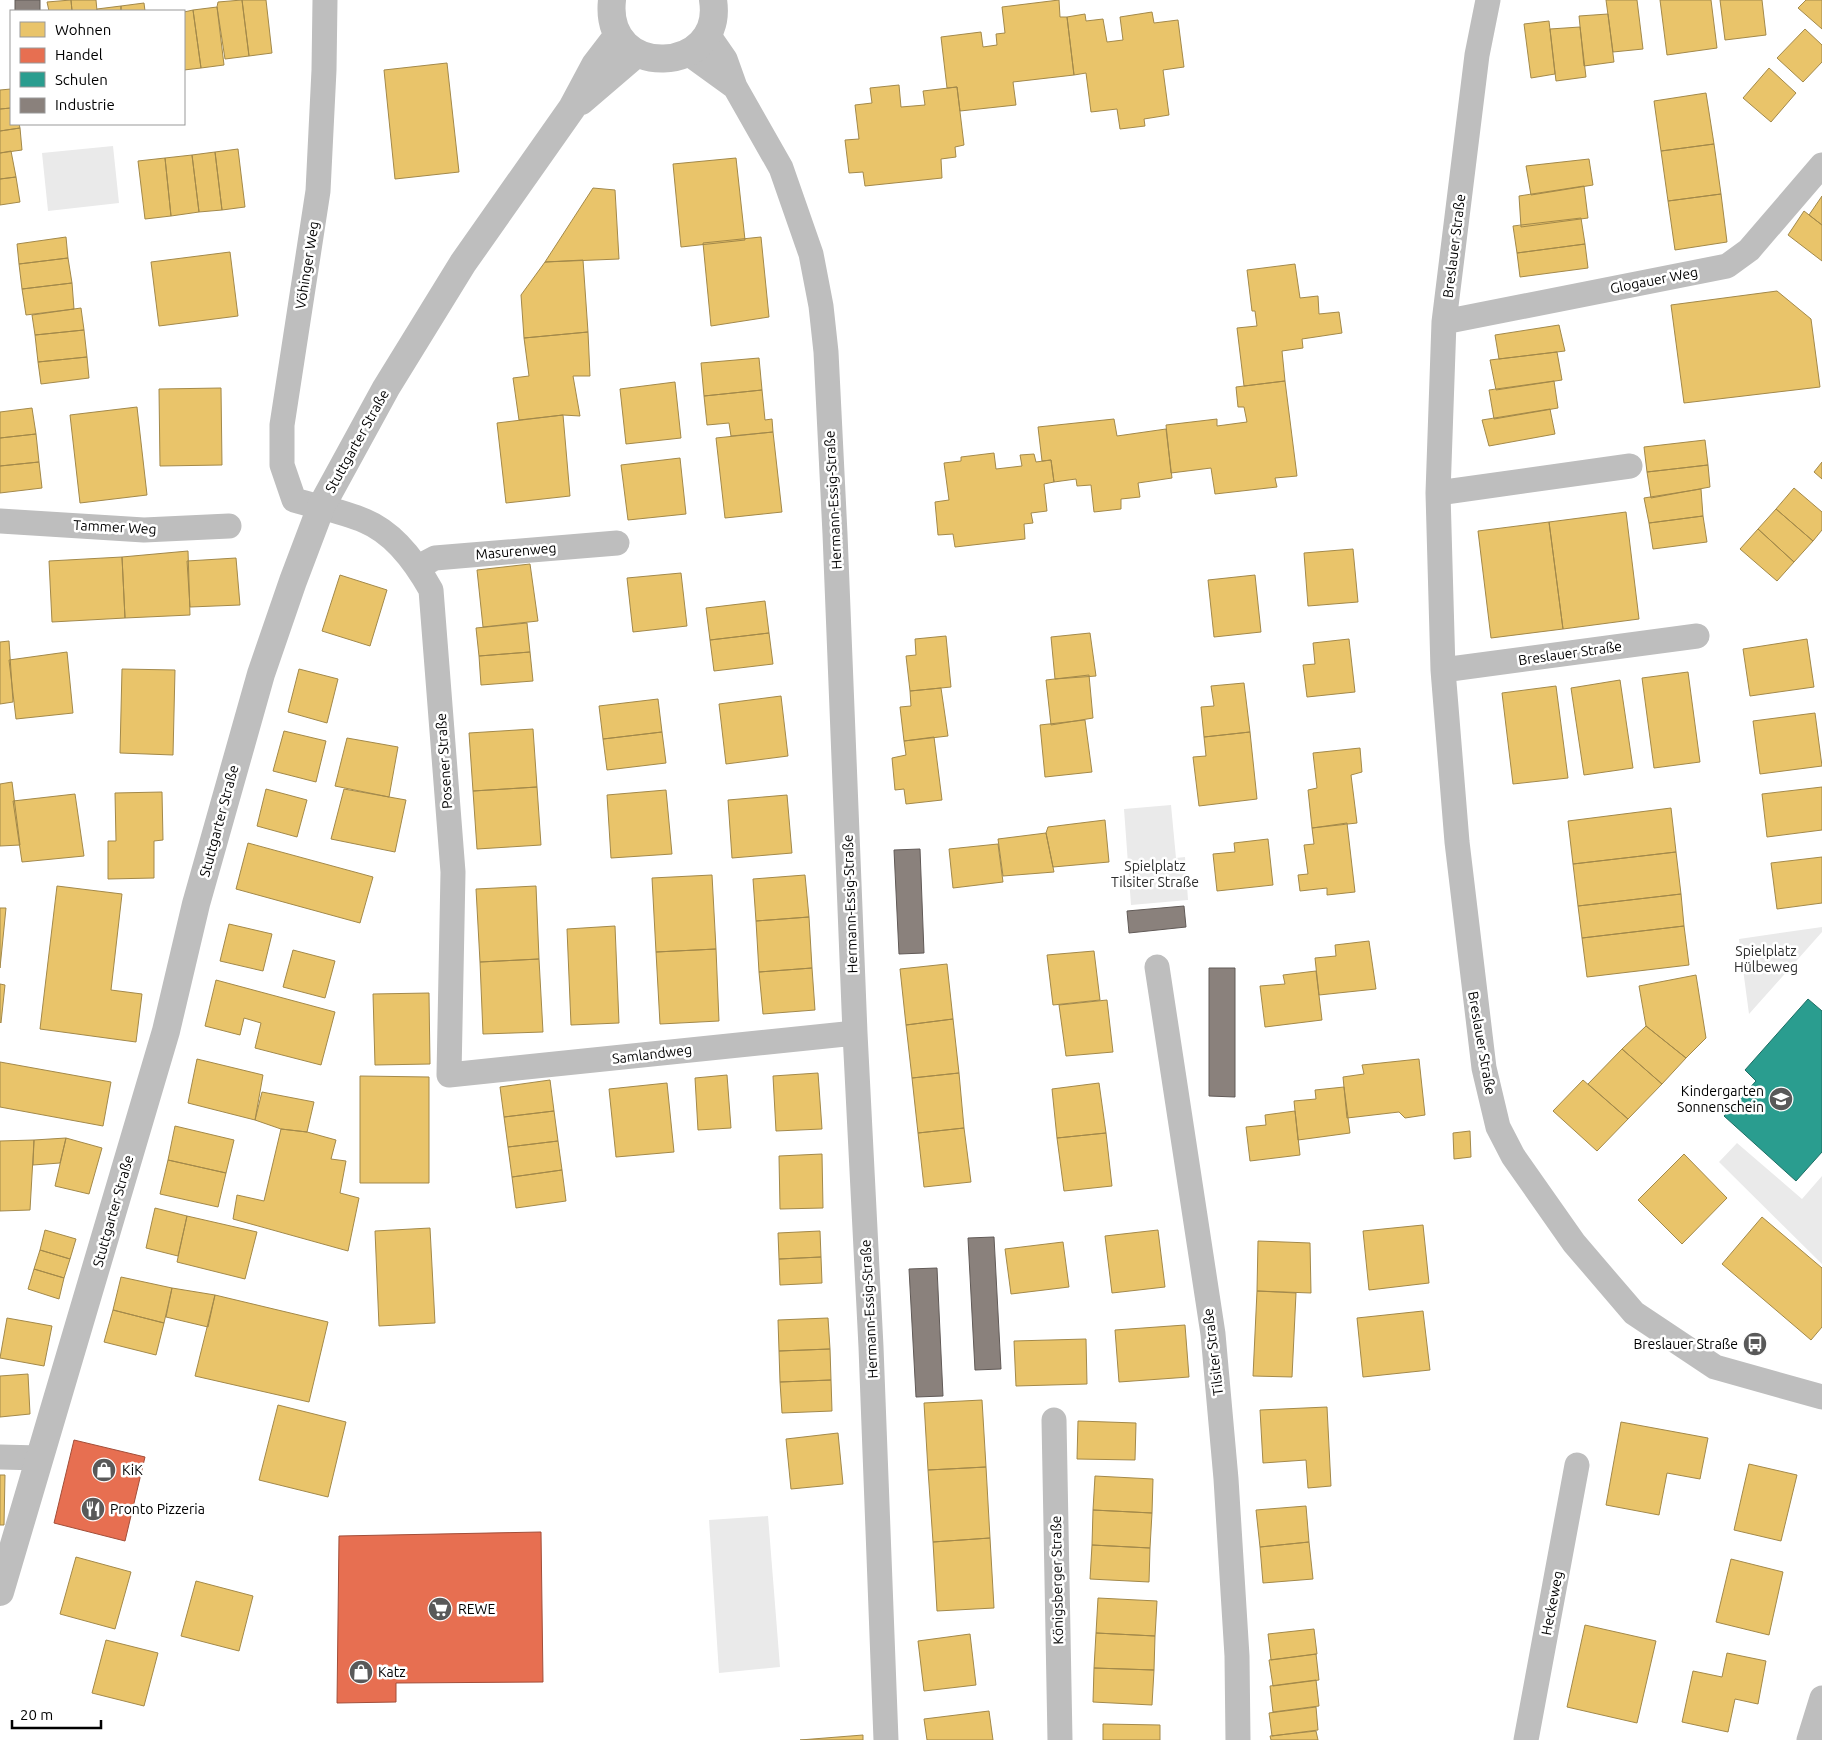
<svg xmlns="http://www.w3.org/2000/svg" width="1822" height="1740" font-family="Ubuntu,sans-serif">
<rect width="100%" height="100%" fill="#fff"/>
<path fill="#eaeaea" d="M113,146l6,57 -71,8 -6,-58z
M1171,805l5,53 9,-1 3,43 -57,5 -7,-96z
M1822,927v5l-73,82 -10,-75z
M1737,1143l65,56 20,-23v88l-103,-102z
M768,1516l12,151 -61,6 -10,-153z"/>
<path fill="#e9c46a" stroke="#a3894a" d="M71,0l1,11h-23l-2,-9z
M71,0h25l1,11h-25z
M242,0h24l6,53 -23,3z
M242,0l7,56 -24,3 -8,-52 1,-5z
M1059,0l1,17h7l7,58 -61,7 3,23 -56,6 -3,-24 -10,1 -6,-51 40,-5 2,15 14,-2 -1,-11 9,-1 -3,-26z
M1606,0h31l6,49 -30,3z
M1660,0h51l6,48 -50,7z
M1720,0h42l4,35 -41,5z
M1806,0h16v29l-24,-21z
M144,3l1,8h-24v-5z
M121,6v5h-24v-2z
M217,7l7,58 -23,3 -8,-58z
M193,10l8,58 -17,2v-58z
M1152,12l2,11 24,-3 6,47 -21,3 6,45 -25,4 1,7 -25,3 -3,-20 -26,3 -5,-39 -12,2 -7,-58 18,-3 1,7 17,-2 4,23 16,-2 -3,-23z
M1608,14l6,48 -30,4 -5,-50z
M1549,21l6,53 -24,4 -7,-54z
M1580,27l6,50 -30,4 -6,-52z
M1805,29l17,16v17l-19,20 -26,-24z
M447,63l12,109 -64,7 -11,-109z
M1769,68l27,25 -25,29 -28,-24z
M899,85l2,22 24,-2 -2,-14 34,-4 7,58 -9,2 1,10 -15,2 1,19 -77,8 -2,-14 -14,1 -4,-33 14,-1 -4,-34 17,-2 -2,-15z
M11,89v19l-11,1v-19z
M1706,93l8,51 -53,7 -7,-50z
M11,108v16h8l1,4 -20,3v-22z
M20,128l2,22 -22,3v-22z
M1714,144l7,50 -53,7 -7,-50z
M238,149l7,58 -23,3 -7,-58z
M11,151l5,26 -16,2v-26z
M215,152l7,58 -23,2 -7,-57z
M192,155l7,57 -28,4 -6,-58z
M165,158l6,58 -26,3 -7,-58z
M736,158l9,82 -64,7 -8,-83z
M1589,159l4,26 -62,10 -5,-29z
M16,177l4,25 -20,3v-26z
M1584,186l4,32 -67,9 -2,-31z
M593,188l22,2 4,69 -74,3z
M1721,194l6,48 -52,8 -7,-49z
M1822,196v29l-13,-10z
M1804,211l18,14v36l-34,-26z
M1581,218l4,26 -68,9 -4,-27z
M66,237l2,21 -49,6 -2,-20z
M761,237l8,80 -58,9 -8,-83z
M1585,244l3,24 -68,9 -3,-24z
M230,252l8,64 -79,10 -8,-64z
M68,258l4,25 -50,6 -3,-25z
M583,260l5,72 -64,6 -3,-43 24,-33z
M1295,264l5,34 18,-2 1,18 20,-2 3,21 -40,6 1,9 -21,3 3,30 -41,5 -7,-58 20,-2 -2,-15h-3l-5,-41z
M72,283l2,26 -48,6 -4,-26z
M1777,291l34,28 9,68 -136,16 -13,-98z
M81,308l3,22 -49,5 -3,-20z
M1559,325l6,26 -66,8 -4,-24z
M84,330l3,27 -49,5 -3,-27z
M588,332l2,44h-17l7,40 -17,-1 -44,5 -6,-42 16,-2 -5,-38z
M1557,352l5,28 -66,10 -6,-30z
M87,357l2,21 -48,6 -3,-22z
M759,358l3,32 -58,6 -3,-33z
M1285,381l12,95 -22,2 2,9 -62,7 -4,-26 -40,5 -5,-48 51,-6v7l30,-4 -3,-15h-6l-2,-20z
M1554,381l4,27 -64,11 -5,-29z
M675,382l6,56 -55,6 -6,-55z
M221,388l1,77 -62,1 -1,-77z
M762,390l3,30 7,-1 1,13 -42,4 -2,-13 -22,2 -3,-29z
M137,407l10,88 -67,8 -10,-88z
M32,408l4,26 -36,4v-26z
M1550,409l5,25 -66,12 -7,-26z
M563,415l7,81 -64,7 -9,-80z
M1114,419l3,17 49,-7 6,49 -34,5 2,14 -19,2v10l-27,3 -3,-27 -14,1 -1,-7 -22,3 -3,-22 -9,1 -4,-34z
M773,432l9,80 -57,6 -9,-80z
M36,434l3,28 -39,4v-28z
M1705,440l3,25 -61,7 -3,-25z
M994,453l2,16 26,-3 -2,-11 14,-1 2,8 15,-2 3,22 -10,2 3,27 -16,2 2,10 -9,1 1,15 -70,8 -2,-13 -15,1 -3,-33 14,-2 -5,-37 17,-2v-4z
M680,458l6,56 -58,6 -7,-55z
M39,462l3,26 -42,5v-27z
M1822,462v17l-8,-7z
M1708,465l2,22 -59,11 -4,-26z
M1794,488l28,24v18l-9,11 -37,-32z
M1701,489l2,27 -54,7 -5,-25z
M1776,509l37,32 -19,21 -36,-33z
M1626,512l13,107 -76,10 -14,-107z
M1703,516l4,26 -54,7 -4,-26z
M1549,522l14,107 -72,9 -13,-107z
M1758,529l36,33 -17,19 -37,-32z
M1353,549l5,53 -50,4 -4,-53z
M188,551l2,64 -65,3 -3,-61z
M122,557l3,61 -73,4 -3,-61z
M236,558l4,47 -50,2 -3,-46z
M530,564l8,57 -55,6 -6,-57z
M681,573l6,53 -54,6 -6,-54z
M340,575l47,15 -17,56 -48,-15z
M1255,575l6,57 -47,5 -6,-57z
M765,601l4,32 -59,7 -4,-32z
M527,623l3,29 -51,4 -3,-28z
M769,633l4,31 -59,7 -4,-31z
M1090,633l6,43 -41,3 -4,-42z
M946,636l5,51 -41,4 -4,-35 10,-1 -1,-16z
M1349,639l6,53 -48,5 -4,-32 12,-1 -2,-21z
M1807,639l7,48 -64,9 -7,-47z
M9,641l4,61 -13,2v-62z
M67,652l6,61 -57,6 -7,-59z
M530,652l3,29 -52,4 -2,-29z
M122,669l53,1 -2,85 -53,-2z
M299,669l39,10 -11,44 -39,-11z
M1688,672l12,90 -46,6 -12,-90z
M1089,675l4,43 -42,7 -5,-45z
M1620,680l13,88 -49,7 -13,-87z
M1244,683l6,49 -46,5 -3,-30 13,-1 -3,-20z
M1556,686l12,92 -55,6 -11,-91z
M941,688l7,48 -44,5 -4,-34 11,-1 -1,-15z
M781,696l7,60 -62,8 -7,-60z
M658,699l4,33 -59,7 -4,-33z
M1815,713l7,53 -62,8 -7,-53z
M1085,720l7,52 -47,5 -5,-52z
M533,729l4,58 -64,4 -4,-58z
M284,731l42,10 -10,41 -43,-11z
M662,732l4,31 -59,7 -4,-31z
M1250,732l7,67 -58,7 -6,-49 13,-1 -2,-19z
M934,737l8,63 -36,4 -2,-15 -9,1 -3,-32 14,-3 -2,-14z
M347,738l51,9 -9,50 -54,-11z
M1360,748l2,24 -11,3 6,48 -45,5 -4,-38 9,-2 -4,-35z
M12,782l8,63 -20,1v-62z
M537,787l4,58 -64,4 -4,-58z
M1822,787v43l-55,7 -5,-43z
M266,789l41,11 -10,37 -40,-11z
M344,789l62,11 -11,52 -64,-13z
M666,790l6,64 -61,4 -4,-63z
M162,792l1,48 -9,1v37l-46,1v-38h8l-1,-48z
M75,794l9,62 -62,6 -9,-61z
M787,795l5,58 -60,5 -4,-58z
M1671,808l5,44 -103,12 -5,-43z
M1105,820l4,42 -56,5 -7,-34 2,-6z
M1347,823l8,69 -28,3v-7l-27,3 -2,-16 10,-1 -4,-29 10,-1 -2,-16z
M1046,833l8,39 -51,4 -5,-37z
M1268,839l5,46 -56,6 -4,-37 22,-2 -1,-9z
M248,843l125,34 -13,46 -124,-34z
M998,844l5,38 -50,6 -4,-39z
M1676,852l5,42 -103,12 -5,-42z
M1822,857v46l-45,6 -6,-46z
M712,875l4,74 -60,3 -4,-74z
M805,875l4,42 -53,4 -3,-42z
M57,886l65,8 -11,96 31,4 -6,48 -96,-13z
M536,886l3,73 -59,3 -4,-73z
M1681,894l3,32 -102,12 -4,-32z
M0,908h6l-6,60z
M809,917l3,51 -53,4 -3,-51z
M229,924l43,10 -9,37 -43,-10z
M615,926l4,97 -48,2 -4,-96z
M1684,926l5,39 -102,12 -5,-39z
M1369,941l7,48 -57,6 -4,-37 21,-2 -1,-11z
M716,949l3,72 -59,3 -4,-72z
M293,950l42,11 -10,37 -42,-11z
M1094,951l6,49 -47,5 -6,-50z
M539,959l4,73 -60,2 -3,-72z
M947,964l6,55 -47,6 -6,-56z
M812,968l3,42 -52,4 -4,-42z
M1316,971l6,49 -57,7 -5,-41 25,-2 -2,-9z
M1696,975l10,63 -20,20 -40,-32 -7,-40z
M216,980l119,32 -14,53 -66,-17 6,-25 -17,-5 -4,17 -35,-9z
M0,984l5,1 -4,38 -1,-1z
M429,993l1,71 -55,1 -2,-71z
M1107,1000l6,52 -47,4 -7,-51z
M953,1019l6,54 -47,5 -6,-53z
M1646,1026l40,32 -24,26 -40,-35z
M1622,1049l40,35 -34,35 -40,-35z
M197,1059l66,16 -8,45 -67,-17z
M1419,1059l6,56 -20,3 -6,-6 -52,6 -4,-41 21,-3 -2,-9z
M0,1062l111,20 -8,44 -103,-19z
M818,1073l4,56 -46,2 -3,-55z
M959,1073l5,55 -46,5 -6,-55z
M727,1075l4,53 -33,2 -3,-52z
M360,1076l69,1v106h-69z
M550,1080l4,31 -50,6 -4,-30z
M1583,1080l45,39 -31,32 -44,-40z
M667,1083l7,69 -58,5 -7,-68z
M1099,1083l7,50 -49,5 -5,-49z
M1344,1087l6,46 -52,7 -4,-39 22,-2 -1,-9z
M262,1092l52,10 -7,30 -26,-3 -26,-9z
M554,1111l4,30 -50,6 -4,-30z
M1295,1111l5,44 -50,6 -4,-34 20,-2 -1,-10z
M175,1126l59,14 -8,33 -58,-13z
M964,1128l7,54 -47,5 -6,-54z
M281,1129l26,3 29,8 -5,19 15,2 -6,32 19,5 -11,53 -115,-32 4,-24 27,6z
M1470,1131l1,26 -17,2 -1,-26z
M1106,1133l6,53 -48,5 -7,-53z
M66,1138l36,10 -13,46 -34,-8z
M66,1138l-6,25 -27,2 1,-25z
M34,1140l-4,70 -30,1v-70z
M558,1141l4,29 -50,7 -4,-30z
M822,1154l1,54 -43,1 -1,-53z
M1684,1154l43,44 -45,46 -44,-44z
M168,1160l58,13 -8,34 -58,-13z
M562,1170l4,31 -50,7 -4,-31z
M155,1208l32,8 -9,40 -32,-8z
M187,1216l70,16 -12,47 -68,-17z
M1762,1217l60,51v59l-11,13 -89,-76z
M1423,1225l6,58 -60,7 -6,-59z
M430,1228l5,95 -56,3 -4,-95z
M45,1230l31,9 -6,20 -30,-9z
M1158,1230l7,57 -53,6 -7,-57z
M820,1231l1,26 -42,2 -1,-26z
M1258,1241l52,2 1,50 -54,-2z
M1063,1242l6,45 -58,7 -6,-45z
M40,1250l30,9 -6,19 -30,-9z
M821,1257l1,26 -42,2 -1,-26z
M34,1269l30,9 -5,21 -31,-10z
M121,1277l51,11 -8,35 -51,-13z
M172,1288l43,7 -7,32 -42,-10z
M1257,1291l39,2 -4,84 -39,-1z
M215,1295l113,27 -19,80 -114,-26z
M113,1310l51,13 -8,32 -52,-13z
M1423,1311l7,59 -67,7 -6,-59z
M7,1318l45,8 -8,40 -44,-8z
M828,1318l2,31 -51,2 -1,-31z
M1185,1325l4,52 -70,5 -4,-52z
M1086,1339l1,45 -71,2 -2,-45z
M830,1349l1,31 -51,2 -1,-31z
M28,1374l2,40 -30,3v-41z
M831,1380l1,31 -50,2 -2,-31z
M982,1400l4,67 -58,3 -4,-67z
M278,1405l68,17 -18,75 -69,-17z
M1327,1407l4,79 -23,2 -2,-28 -43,3 -3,-53z
M1078,1421l58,2 -1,37 -58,-1z
M1621,1422l87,16 -8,41 -33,-6 -8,42 -53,-10z
M838,1433l5,51 -52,5 -5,-50z
M1749,1464l48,11 -16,66 -47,-11z
M986,1467l4,71 -57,4 -5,-72z
M0,1475h5l-1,50h-4z
M1095,1476l58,3 -1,34 -59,-3z
M1306,1506l3,36 -49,5 -4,-37z
M1093,1510l59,3 -2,35 -58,-3z
M990,1538l4,70 -57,3 -4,-69z
M1309,1542l4,37 -50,4 -3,-36z
M1092,1545l58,3 -1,34 -59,-3z
M76,1557l55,15 -16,57 -55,-15z
M1731,1559l52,13 -14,63 -53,-13z
M196,1581l57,15 -14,55 -58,-15z
M1098,1598l59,3 -2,35 -59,-3z
M1585,1625l71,16 -19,82 -70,-16z
M1314,1629l3,25 -46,6 -3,-26z
M1096,1633l59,3 -1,34 -60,-2z
M970,1634l6,51 -52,6 -6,-50z
M106,1640l52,13 -14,53 -52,-13z
M1727,1653l39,8 -8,43 -23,-5 -7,33 -46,-10 11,-51 29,6z
M1316,1654l3,26 -46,6 -4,-26z
M1094,1668l60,2 -2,35 -59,-3z
M1316,1680l3,26 -46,6 -3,-26z
M1316,1707l2,23 -46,6 -3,-23z
M989,1711l4,29h-66l-3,-21z
M1103,1724l57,1v15h-57z
M1316,1731l2,9h-47l-1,-4z
M863,1735v5h-63z"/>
<path fill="#e76f51" stroke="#a24e39" d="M74,1440l71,17 -20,84 -71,-18z
M541,1532l2,150 -147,1v19l-59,1 2,-167z"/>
<path fill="#2a9d8f" stroke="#1d6e64" d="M1808,999l14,12v141l-26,29 -72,-65 32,-35 -11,-11z"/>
<path fill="#8a817c" stroke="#615a57" d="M15,0h25v11h-25z
M920,849l4,104 -25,1 -5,-104z
M1184,906l2,21 -57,6 -2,-22z
M1209,968h26v129l-26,-1z
M994,1237l7,132 -26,1 -7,-132z
M937,1268l6,128 -27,1 -7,-128z"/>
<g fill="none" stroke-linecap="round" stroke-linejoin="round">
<path stroke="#bebebe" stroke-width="25" d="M325,0l-1,70 -6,121 -36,234v40l12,35c24,7 48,11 71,21 29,12 51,42 66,69l22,282 -4,203 406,-42
M1488,0l-11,55 -33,267 -6,171 5,177 14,172 27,226 14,59 15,29 61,87 60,70 81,54 107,30
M707,33l18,26 10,28 46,81 30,86 10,52 5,46 9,182 20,499 16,314 15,393
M688,53l47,34
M1444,322l283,-56 22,-16 73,-85
M1438,493l192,-27
M0,521l144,9 85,-4
M418,567l17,-9 182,-15
M1443,670l254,-34
M1157,967l56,367 13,145 11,177 1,84
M1054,1420l6,320
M0,1457l40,1
M1526,1740l51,-275
M1809,1740l13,-42"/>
<path stroke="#bebebe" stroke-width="28" d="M612,0c-9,81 113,75 101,0
M581,101l56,-48
M0,1592l166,-561 30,-127 65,-230 32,-93 28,-74 65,-119 77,-125 109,-155 23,-43 23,-30"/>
</g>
<defs>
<g id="school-disc" transform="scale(1.25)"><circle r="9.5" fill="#595959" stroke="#fff"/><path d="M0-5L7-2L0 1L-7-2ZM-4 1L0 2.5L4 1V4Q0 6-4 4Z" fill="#fff"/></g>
<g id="bus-disc" transform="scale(1.25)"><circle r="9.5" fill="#595959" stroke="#fff"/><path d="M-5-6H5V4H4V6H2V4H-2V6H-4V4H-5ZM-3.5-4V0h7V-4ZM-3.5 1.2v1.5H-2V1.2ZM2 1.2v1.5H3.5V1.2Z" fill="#fff"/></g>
<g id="shop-disc" transform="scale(1.25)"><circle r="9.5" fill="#595959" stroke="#fff"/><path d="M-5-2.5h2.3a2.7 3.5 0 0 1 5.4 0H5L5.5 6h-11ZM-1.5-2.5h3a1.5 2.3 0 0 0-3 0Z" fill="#fff"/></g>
<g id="restaurant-disc" transform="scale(1.25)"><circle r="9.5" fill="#595959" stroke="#fff"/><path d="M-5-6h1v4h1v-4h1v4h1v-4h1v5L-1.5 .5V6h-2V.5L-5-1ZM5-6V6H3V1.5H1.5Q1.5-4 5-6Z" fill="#fff"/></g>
<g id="supermarket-disc" transform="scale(1.25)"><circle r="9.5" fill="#595959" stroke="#fff"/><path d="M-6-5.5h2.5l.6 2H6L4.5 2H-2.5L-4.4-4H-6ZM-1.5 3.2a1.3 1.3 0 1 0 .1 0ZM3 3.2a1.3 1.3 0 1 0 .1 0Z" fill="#fff"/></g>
</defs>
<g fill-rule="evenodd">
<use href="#school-disc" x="1781" y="1099"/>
<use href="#bus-disc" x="1755" y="1344"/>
<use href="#shop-disc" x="104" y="1470"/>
<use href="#restaurant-disc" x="93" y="1509"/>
<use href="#supermarket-disc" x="440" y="1609"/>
<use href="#shop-disc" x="361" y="1672"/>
</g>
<g text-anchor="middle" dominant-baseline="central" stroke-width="5" stroke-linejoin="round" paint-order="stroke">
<g font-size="14" fill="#000" stroke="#fff">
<text transform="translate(1454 246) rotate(-83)">Breslauer Straße</text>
<text transform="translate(307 265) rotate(-81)">Vöhinger Weg</text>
<text transform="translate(1654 280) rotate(-11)">Glogauer Weg</text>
<text transform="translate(357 441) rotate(-61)">Stuttgarter Straße</text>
<text transform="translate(833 500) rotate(-93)">Hermann-Essig-Straße</text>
<text transform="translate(115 527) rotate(3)">Tammer Weg</text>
<text transform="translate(516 551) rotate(-5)">Masurenweg</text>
<text transform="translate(1570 653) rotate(-8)">Breslauer Straße</text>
<text transform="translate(444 761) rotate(-94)">Posener Straße</text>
<text transform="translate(219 821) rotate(-75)">Stuttgarter Straße</text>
<text transform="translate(850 904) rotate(-92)">Hermann-Essig-Straße</text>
<text transform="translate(1482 1043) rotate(80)">Breslauer Straße</text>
<text transform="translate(652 1054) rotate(-7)">Samlandweg</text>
<text transform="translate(113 1211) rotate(-74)">Stuttgarter Straße</text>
<text transform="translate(869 1309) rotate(-93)">Hermann-Essig-Straße</text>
<text transform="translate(1213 1352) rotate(-97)">Tilsiter Straße</text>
<text transform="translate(1057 1580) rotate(-91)">Königsberger Straße</text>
<text transform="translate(1552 1603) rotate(-79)">Heckeweg</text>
</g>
<g font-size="14" fill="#2f2f2f" stroke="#fff">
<text x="1155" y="866">Spielplatz<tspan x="1155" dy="16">Tilsiter Straße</tspan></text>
<text x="1766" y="951">Spielplatz<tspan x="1766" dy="16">Hülbeweg</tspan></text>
</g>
<g font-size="14" fill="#000" stroke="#fff" text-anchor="start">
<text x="1764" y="1091" text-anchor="end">Kindergarten<tspan x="1764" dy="16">Sonnenschein</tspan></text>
<text x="1738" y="1344" text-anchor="end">Breslauer Straße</text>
<text x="122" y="1470">KiK</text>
<text x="110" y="1509">Pronto Pizzeria</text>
<text x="458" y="1609">REWE</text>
<text x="378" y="1672">Katz</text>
</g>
</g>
<rect x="10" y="10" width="175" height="115" fill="#ffffff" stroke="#999999"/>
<rect x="20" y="22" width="25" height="15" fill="#e9c46a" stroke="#999999"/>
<text x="55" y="35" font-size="15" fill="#000000">Wohnen</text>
<rect x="20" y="48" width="25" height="15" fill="#e76f51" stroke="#999999"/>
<text x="55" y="60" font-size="15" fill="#000000">Handel</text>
<rect x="20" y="72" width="25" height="15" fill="#2a9d8f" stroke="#999999"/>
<text x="55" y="85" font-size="15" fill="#000000">Schulen</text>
<rect x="20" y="98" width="25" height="15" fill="#8a817c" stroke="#999999"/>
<text x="55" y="110" font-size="15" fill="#000000">Industrie</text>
<path d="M12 1720v8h89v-8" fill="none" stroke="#000000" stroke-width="2.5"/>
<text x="20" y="1720" font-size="15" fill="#000000" stroke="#ffffff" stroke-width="4" paint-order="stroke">20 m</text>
</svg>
